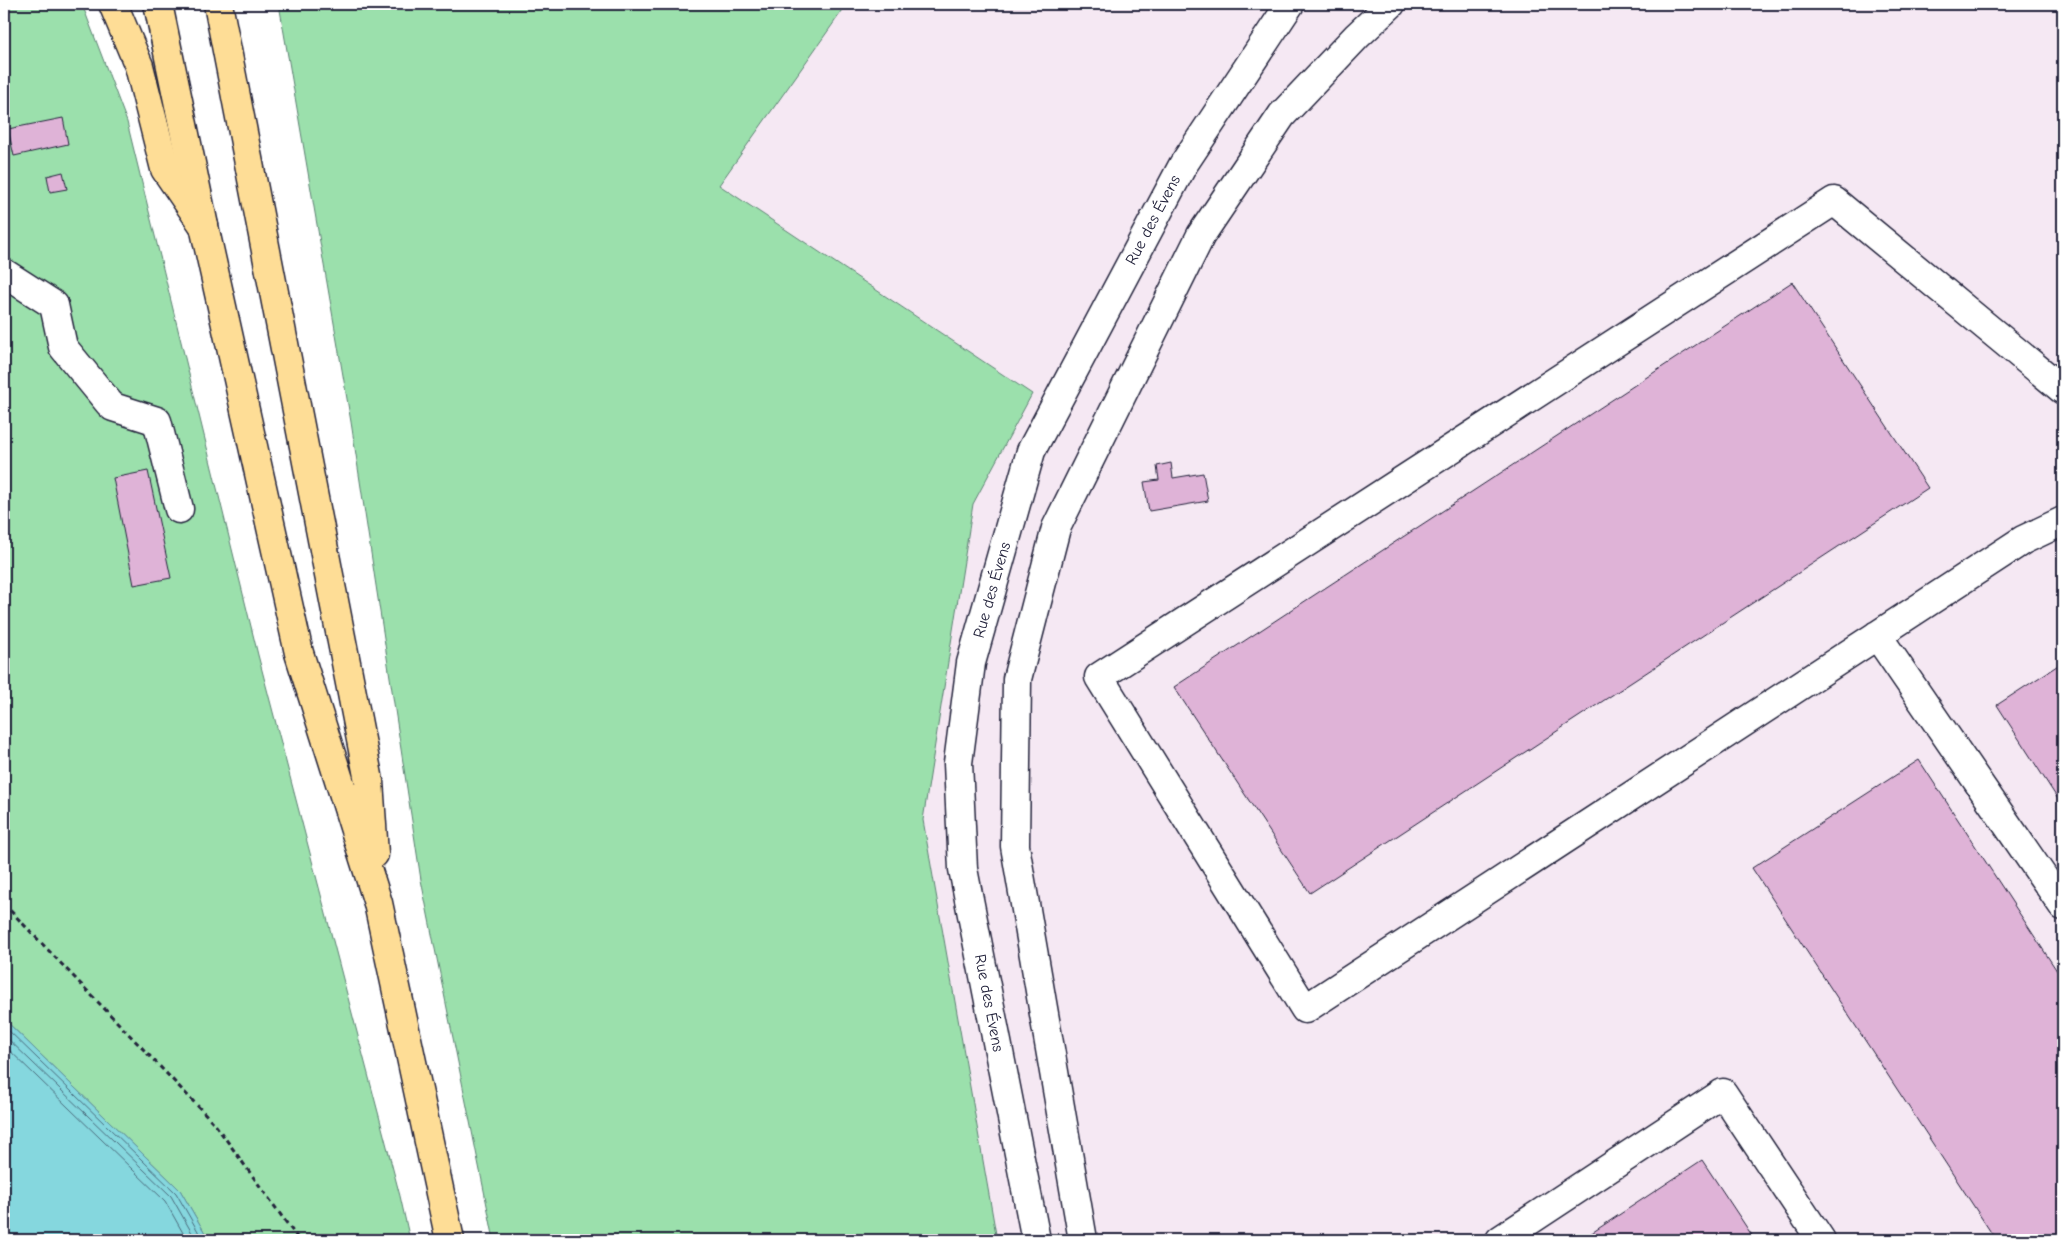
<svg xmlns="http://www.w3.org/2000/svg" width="2067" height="1244" font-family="'Comic Neue',sans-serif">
<rect width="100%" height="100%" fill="#fff"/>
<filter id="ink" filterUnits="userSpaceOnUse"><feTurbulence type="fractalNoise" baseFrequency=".02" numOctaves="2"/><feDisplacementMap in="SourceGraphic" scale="10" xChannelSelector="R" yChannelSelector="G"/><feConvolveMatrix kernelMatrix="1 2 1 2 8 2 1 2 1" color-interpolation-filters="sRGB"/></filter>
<g filter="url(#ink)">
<path fill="#f5e8f3" d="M847,4h1216v1236h-1066l-74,-420 50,-316 59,-110 -313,-209z"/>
<path fill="#9be0ac" stroke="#5e8174" d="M4,4h78l45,118 131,533 142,541 10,44h-201l-29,-50 -176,-171z
M279,4h568l-128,181 313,209 -59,110 -50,316 74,420h-503l-73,-360 -70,-458z"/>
<path fill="#85d7de" stroke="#5d8f9d" d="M4,1019l176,171 29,50h-205z"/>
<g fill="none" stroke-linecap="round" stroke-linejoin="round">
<path stroke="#4a6a7c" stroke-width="1" d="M4,1026l172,167 27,47
M4,1035l167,161 25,44
M4,1045l161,156 22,39"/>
</g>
<path fill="#dfb3d7" stroke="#22223b" d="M63,118l5,26 -54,12 -6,-27z
M63,172l4,17 -17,3 -3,-16z
M1792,282l136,206 -618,405 -136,-206z
M1171,463l2,15 30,-5 5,28 -59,10 -5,-29 15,-2 -2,-14z
M148,471l23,107 -37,7 -21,-107z
M2063,662v145l-66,-102z
M1919,760l144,220v260h-67l-244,-372z
M1702,1160l53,80h-174z"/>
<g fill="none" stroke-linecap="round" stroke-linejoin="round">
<g stroke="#22223b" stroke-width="31">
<path id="minor" d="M4,273l50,32 9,42 46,56 4,4 44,14 22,88
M2063,390l-229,-189 -735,476 206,332 718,-469 40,-19
M1877,635l186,271
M1036,1240l-73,-371 -5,-106 13,-100 60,-212 152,-286 107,-161
M1083,1240l-68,-394 2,-167 39,-151 145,-293 81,-120 75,-79 34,-32
M1500,1240l223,-147 98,147"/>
</g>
<g stroke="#22223b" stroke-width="31">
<path id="major" d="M113,4l26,62 26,103 39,57 95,427 79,250 72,337
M218,4l151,777 5,73"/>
</g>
<g stroke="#22223b" stroke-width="31">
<path id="highway" d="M158,4l46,222"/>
</g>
<path stroke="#22223b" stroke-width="3" stroke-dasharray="5 4" stroke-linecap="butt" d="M4,904l210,219 85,117"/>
<use href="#minor" stroke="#fff" stroke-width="28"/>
<use href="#major" stroke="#fedd96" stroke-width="28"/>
<use href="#highway" stroke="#fedd96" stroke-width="28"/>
</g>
</g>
<g text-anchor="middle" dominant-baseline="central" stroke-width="4" stroke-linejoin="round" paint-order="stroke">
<g font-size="16" fill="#22223b" stroke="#fff">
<text transform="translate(1153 220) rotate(-62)">Rue des Évens</text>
<text transform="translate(992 590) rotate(-74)">Rue des Évens</text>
<text transform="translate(989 1003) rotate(79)">Rue des Évens</text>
</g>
</g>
<rect width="2067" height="1244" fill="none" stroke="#fff" stroke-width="20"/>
<rect x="10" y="10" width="2047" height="1224" fill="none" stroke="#22223b" stroke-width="2" filter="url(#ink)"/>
</svg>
